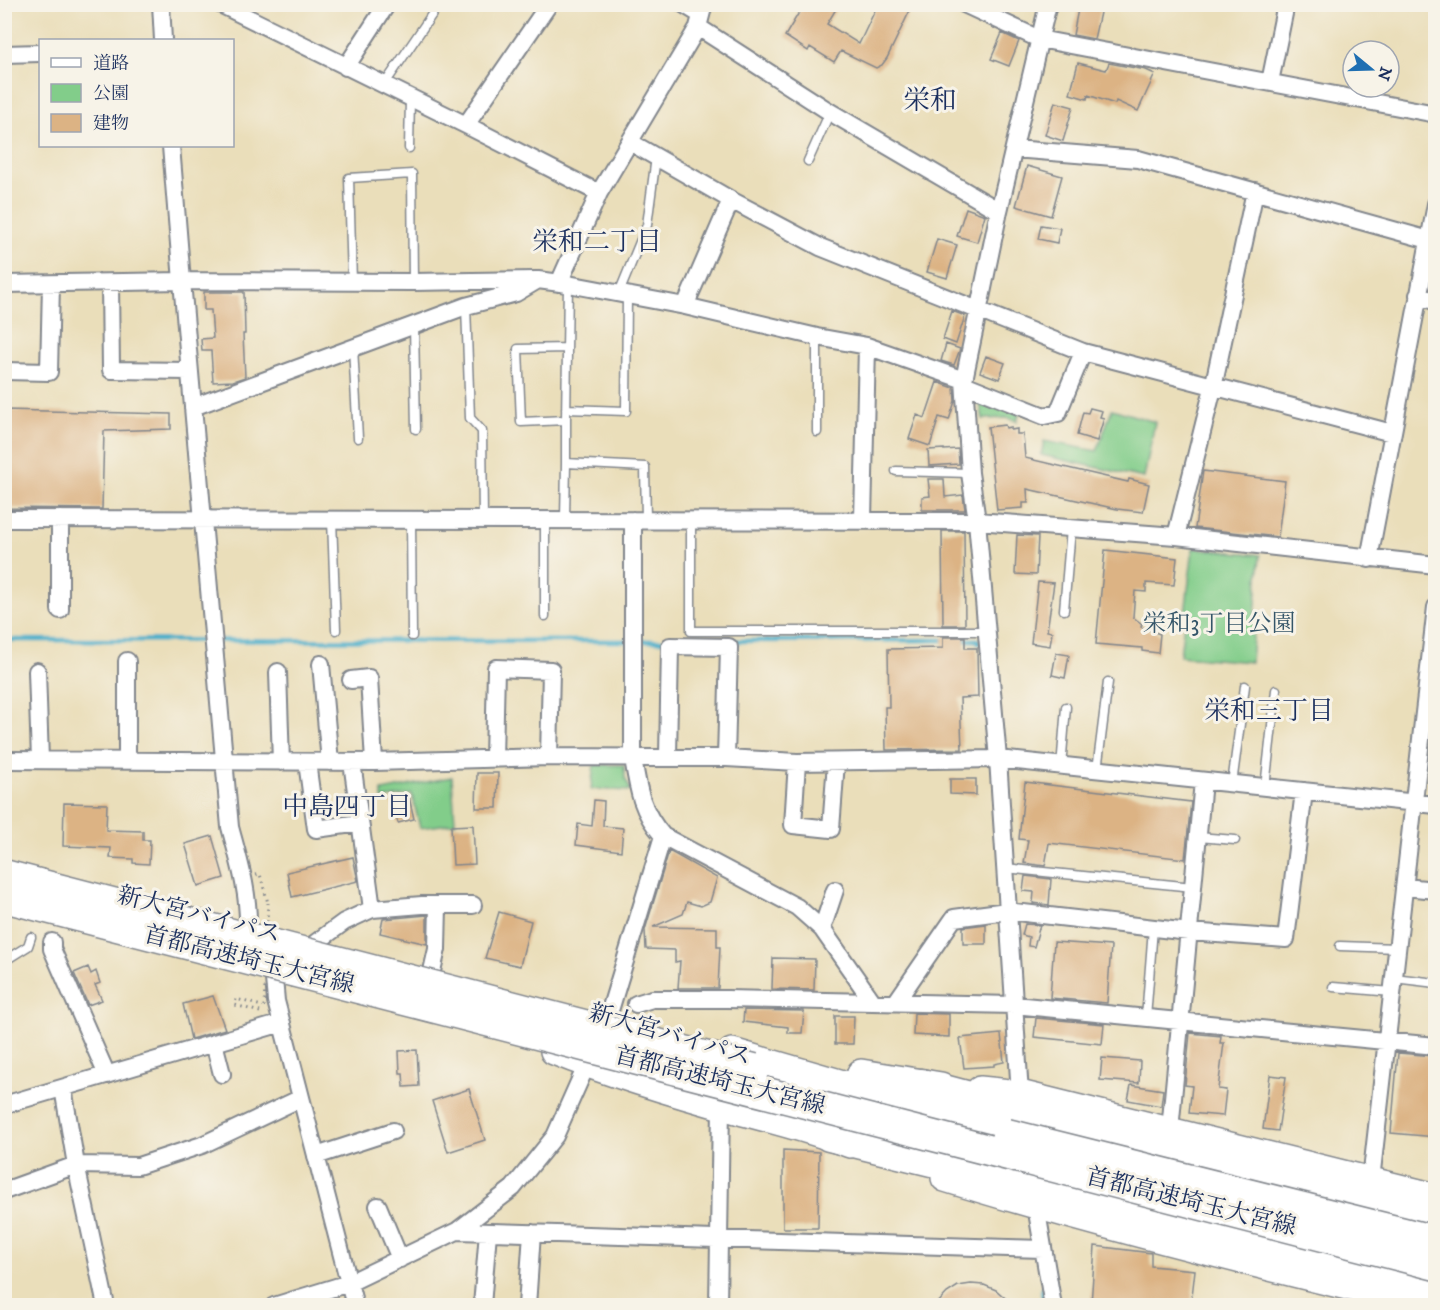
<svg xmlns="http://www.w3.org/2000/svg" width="1440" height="1310" font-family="'IM FELL DW Pica','Noto Serif JP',serif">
<rect width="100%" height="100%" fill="#f7f3e8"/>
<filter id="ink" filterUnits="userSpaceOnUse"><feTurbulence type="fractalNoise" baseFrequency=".0167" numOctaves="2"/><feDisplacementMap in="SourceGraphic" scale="12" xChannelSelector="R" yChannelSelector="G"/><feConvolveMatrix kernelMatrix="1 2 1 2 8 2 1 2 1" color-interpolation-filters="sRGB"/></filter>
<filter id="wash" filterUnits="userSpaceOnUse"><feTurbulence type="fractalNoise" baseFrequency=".008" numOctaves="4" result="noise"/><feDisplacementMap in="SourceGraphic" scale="24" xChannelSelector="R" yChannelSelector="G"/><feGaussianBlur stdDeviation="1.35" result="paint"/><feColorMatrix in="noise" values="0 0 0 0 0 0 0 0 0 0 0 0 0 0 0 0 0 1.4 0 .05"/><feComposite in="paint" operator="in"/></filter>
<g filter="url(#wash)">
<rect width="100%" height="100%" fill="#eadeba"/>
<path fill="#82cd8a" stroke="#4e7e74" stroke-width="1.5" d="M985,400l34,14 -2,7 -10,-3 -24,1 -3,-15z
M1112,409l43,13 -11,56 -103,-23 3,-14 53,10z
M1193,548l67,7 -9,107 -71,-6z
M594,765h30l1,13 6,13 -40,-2z
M452,777l3,46 -35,5 -8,-34 -30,5v-8z"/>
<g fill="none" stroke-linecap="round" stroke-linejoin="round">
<path stroke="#4bafca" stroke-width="4.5" d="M4,640l624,1
M961,640h17l1,3
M637,641h33
M730,641l219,-1
M1042,1288l2,18"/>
</g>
<g id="blocks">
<path fill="#dcb384" d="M804,4h35l-12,20 32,20 19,-40h35l-26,54 -5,7 -6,3 -35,-17 -7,11 -24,-15 -2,4 -23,-15z
M1079,4h23l-8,35 -21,-4z
M1002,33l17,8 -10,25 -18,-7z
M1078,63l28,7 3,-7 37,7 9,4 -17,37 -22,-10 -1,3 -27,-9 -1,4 -17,-5z
M1055,102l18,5 -10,34 -18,-6z
M1027,166l35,10 -11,40 -35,-10z
M966,208l19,7 -8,27 -20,-6z
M1041,225l19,3 -3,15 -19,-4z
M937,239l20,6 -10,33 -20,-6z
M204,292h40l1,42h-2l2,43 -12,4 -20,1 -2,-31h-9l-1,-12 12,-1 -2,-28h-7z
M952,311l13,5 -9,28 -13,-5z
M946,344l14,5 -6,16 -13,-4z
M986,356l19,7 -6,16 -19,-7z
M937,382l17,6 1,13 -6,19 -10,-3 -9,29 -21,-7 8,-24 8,3z
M1090,408l12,3 -2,6 4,1 -7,23 -20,-6 6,-23 5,1z
M4,410l167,4v15l-67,2 -2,78 -98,-1z
M1005,425l1,3 5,-1v3l6,-1v5h6l2,24 103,24 1,-3 20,5 -6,28 -26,-3 -90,-20 1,14h-5v5l-26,2 -9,-83z
M944,449v1l14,-1 1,15 -30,2 -1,-16z
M1203,471l82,10 -7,56 -83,-9z
M928,479h16l1,18 18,-2 2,15h-43v-13l8,-1z
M942,531h22l1,94h-22z
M1017,535l21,1 -2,39 -21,-1z
M1105,550l72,8 -3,27 -28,-2v9l-11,-1 -2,26 9,7 -1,3 19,7 -2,19 -16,-2v-3l-46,-4z
M1038,582l16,1 -7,48 5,1 -2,14 -19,-3z
M943,637h22v11h12l1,49 -18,1 2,51 -76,1 -1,-43h4l-1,-58 55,-1z
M1056,653l13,2 -4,23 -13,-3z
M477,773h21l-1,35h-21z
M950,779h26v16l-26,-1z
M1025,782l166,20 -6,57 -136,-16 -4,23 -21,-3 4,-23 -9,-1z
M409,797l5,22 -16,4 -7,-22z
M594,800l10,1 -1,25 20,2 -2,23 -45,-6 2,-21 14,2z
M64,803l43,1 -1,26 37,1v9h7l-1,24 -16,-1v-4l-23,-1 1,-10 -48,-2z
M473,825l2,39 -22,1 -2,-39z
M212,836l12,42 -26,8 -13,-42z
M669,851l48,27 -7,24 -9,4 -14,-4 -4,12 -30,13 64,1v19h3l-2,41h-40l2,-27 -5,1v-12l-29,-1 -1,-19z
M353,857l5,24 -66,16 -5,-25z
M1025,876l26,3 -2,26 -16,-2 1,-11 -11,-1z
M499,912l32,9 -11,45 -35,-8z
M427,915v29l-47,-11 3,-14z
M986,924v20h-23v-17z
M1025,924l15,1 -6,22 -6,-1 1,-9 -7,-2z
M1054,942l57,4 -4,57 -57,-5z
M773,958l42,1 -1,31 -42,-1z
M88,967l3,7 5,-3 4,12 -5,2 7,15 -14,5 -14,-32z
M213,996l12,33 -34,10 -8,-35z
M744,1010l60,1 -2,22h-14v-6l-45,-5z
M914,1013l35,1v23l-36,-2z
M835,1016h19l-1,28h-18z
M1036,1018l68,6 -2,20 -68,-7z
M1190,1033l31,3 -1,7h4l-6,46 8,1 -3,26 -34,-3 3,-27 -7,-1z
M1001,1034l3,28 -10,2v2l-30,2 -4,-30z
M417,1050l2,36 -15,1 -1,-14h-3l-1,-22z
M1398,1053l36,3 -2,27h4v54l-45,-4z
M1102,1058l38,3 -1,22 -39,-3z
M1270,1075l16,2 -8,54 -15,-2z
M1131,1085l32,5 -2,16 -33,-6z
M469,1089l16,51 -37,12 -16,-51z
M783,1150l36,2 -1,76h-35z
M1095,1246l56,7v13l44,4 -4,35h-100z
M971,1284l13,1 12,5 17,15h-77l11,-12 11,-7z"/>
</g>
</g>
<g filter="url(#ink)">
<use href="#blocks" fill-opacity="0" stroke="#82868c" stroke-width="1.5"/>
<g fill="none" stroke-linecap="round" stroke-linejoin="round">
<g stroke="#82868c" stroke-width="11">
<path id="service" d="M384,85l55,-81
M409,148l1,-49
M808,161l22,-49
M352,282l-3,-104 63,-4 1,108
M619,293l28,-68 9,-68
M466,306l4,112 12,13 1,88
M414,325l2,104
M353,347l5,91
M567,348l-49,1 3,73 45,-2 2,-136
M566,409l60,2 1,-116
M817,432v-95
M566,463v-43
M896,471l74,2
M332,519l4,111
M411,519l1,117
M565,519l1,-56 79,4 1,52
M691,519v112h296
M545,520v96
M1064,610l7,-81
M1061,767l5,-60
M1097,770l11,-88
M1232,784l13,-98
M1265,787l11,-97
M1198,837l37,3
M1005,868l188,19
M1340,946l57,2
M4,961l24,-15 3,-9
M1394,978l42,5
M1333,987l59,5
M1146,1018l7,-90"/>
</g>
<g stroke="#82868c" stroke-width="20">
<path id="minor" d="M161,4l2,36
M220,4l246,121 133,68 99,-166 6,-23
M683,4l18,11
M964,4l75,35 397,75
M698,27l132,85 169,99
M4,54l36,-1
M346,67l41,-63
M1270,82l16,-78
M466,125l83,-121
M630,142l101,58 89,47 263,105 309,81
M171,146l11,135 231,1 124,-2
M1014,149l124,10 291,81
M110,283l1,87 78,1
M559,283l40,-90
M4,284l178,-3 11,126
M1418,295l18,7
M685,306l46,-106
M4,371l45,1 2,-88
M964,384l80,32 14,-3 25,-61
M4,519l973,2 199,15 260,29
M60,519v91
M633,520v238c5,31 8,53 30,78l134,71 25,22 51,73
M863,520l4,-174
M1176,536l37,-148 42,-197
M1369,559l67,-355
M127,661v100
M321,664l9,98
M37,671l3,89
M278,672l3,90
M351,680l18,-2 5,84
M668,757l2,-111 59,1 -3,111
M494,759l2,-91 55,2 -2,87
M4,760l370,2 175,-5 177,1 71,4 201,-3 438,46
M307,762l9,67 44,-6
M352,762l20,147
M797,762l-4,63 38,4 5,-67
M1404,887l32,3
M248,928c1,-36 -9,-67 -18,-101l-37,-420 273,-101 50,-13 22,-13 30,4 117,22 132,31 50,9 97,34
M822,929l13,-39
M52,942v7l55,126
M314,944l30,-22 28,-13 50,-4h51
M432,971l5,-22 1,-44
M274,979l2,22 79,305
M896,1002l58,-84 53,-7 182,21 97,7 18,-148
M636,1004l16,-5h75l287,6 422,41
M608,1017l55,-181
M214,1043l8,31
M63,1088l13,77 30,141
M1020,1094l-22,-335 -21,-238 -7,-48 -6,-93 35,-169 49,-207
M4,1105l278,-82
M1170,1130l33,-349
M316,1156l77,-25
M1371,1180l65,-573
M4,1191l72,-26 62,1 64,-21 99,-47
M378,1206l22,53
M1036,1206l17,100
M457,1231l586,18
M274,1306l75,-23 108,-52 56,-43 42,-52 32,-72
M482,1306l6,-74
M527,1306l5,-73
M718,1306l3,-200"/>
</g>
<g stroke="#82868c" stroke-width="30">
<path id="trunk" d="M554,1051c60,24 124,43 186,60 37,10 74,19 110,33
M732,1052l298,86
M861,1073l80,13
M980,1090l40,4 416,103
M945,1178c159,49 324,90 486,128"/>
</g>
<g stroke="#82868c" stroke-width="33">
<path id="motorway" d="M921,1084l515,137
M829,1136l607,148"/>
</g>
<path stroke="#82868c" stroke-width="3" stroke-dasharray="1.5 4.5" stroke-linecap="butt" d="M256,875l4,-1 8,29
M260,1012l-25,-7 1,-6 26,7"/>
<use href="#service" stroke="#fff" stroke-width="8"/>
<use href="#minor" stroke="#fff" stroke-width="16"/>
<use href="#trunk" stroke="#fff" stroke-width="27"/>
<use href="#motorway" stroke="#fff" stroke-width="30"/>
<g stroke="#82868c" stroke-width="33" stroke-linecap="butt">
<path id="motorway-bridge" d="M4,875l750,194
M4,897l1432,368
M1007,1134l429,107"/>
</g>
<path stroke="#82868c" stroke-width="3" stroke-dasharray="1.5 4.5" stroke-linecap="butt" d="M267,922l1,-19
M264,1007l1,-21"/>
<use href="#motorway-bridge" stroke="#fff" stroke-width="30"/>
</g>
</g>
<g text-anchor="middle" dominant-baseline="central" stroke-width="6" stroke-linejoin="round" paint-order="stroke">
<g font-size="24" fill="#355669" stroke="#f7f3e8">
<text x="1219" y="624">栄和3丁目公園</text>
</g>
<g font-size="24" fill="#1b2f5e" stroke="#f7f3e8">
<text transform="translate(199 915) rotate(14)">新大宮バイパス</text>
<text transform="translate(249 960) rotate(14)">首都高速埼玉大宮線</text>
<text transform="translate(670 1035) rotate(16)">新大宮バイパス</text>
<text transform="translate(720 1081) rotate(14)">首都高速埼玉大宮線</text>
<text transform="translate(1191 1202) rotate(14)">首都高速埼玉大宮線</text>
</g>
<g font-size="26" fill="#1b2f5e" stroke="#f7f3e8">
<text x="597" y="242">栄和二丁目</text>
<text x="1269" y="711">栄和三丁目</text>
<text x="347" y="807">中島四丁目</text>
</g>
<g font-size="27" fill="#1b2f5e" stroke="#f7f3e8">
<text x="930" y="101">栄和</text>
</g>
</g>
<rect width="1440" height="1310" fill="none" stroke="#f7f3e8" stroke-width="24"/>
<rect x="39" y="39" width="195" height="108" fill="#f7f3e8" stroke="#9fa5b1" stroke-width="1.5"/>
<rect x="51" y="58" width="30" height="9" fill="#ffffff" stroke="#9fa5b1" stroke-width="1.5"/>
<text x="93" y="69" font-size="18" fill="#1b2f5e">道路</text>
<rect x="51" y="84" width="30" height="18" fill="#82cd8a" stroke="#9fa5b1" stroke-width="1.5"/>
<text x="93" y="99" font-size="18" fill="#1b2f5e">公園</text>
<rect x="51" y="114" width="30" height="18" fill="#dcb384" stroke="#9fa5b1" stroke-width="1.5"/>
<text x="93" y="129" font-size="18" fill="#1b2f5e">建物</text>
<g transform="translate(1371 69) rotate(109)"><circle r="28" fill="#f7f3e8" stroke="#9fa5b1" stroke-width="1.5"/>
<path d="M0-4.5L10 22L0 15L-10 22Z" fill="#1f6fb2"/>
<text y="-9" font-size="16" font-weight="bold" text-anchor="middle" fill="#1b2f5e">N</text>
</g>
</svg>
